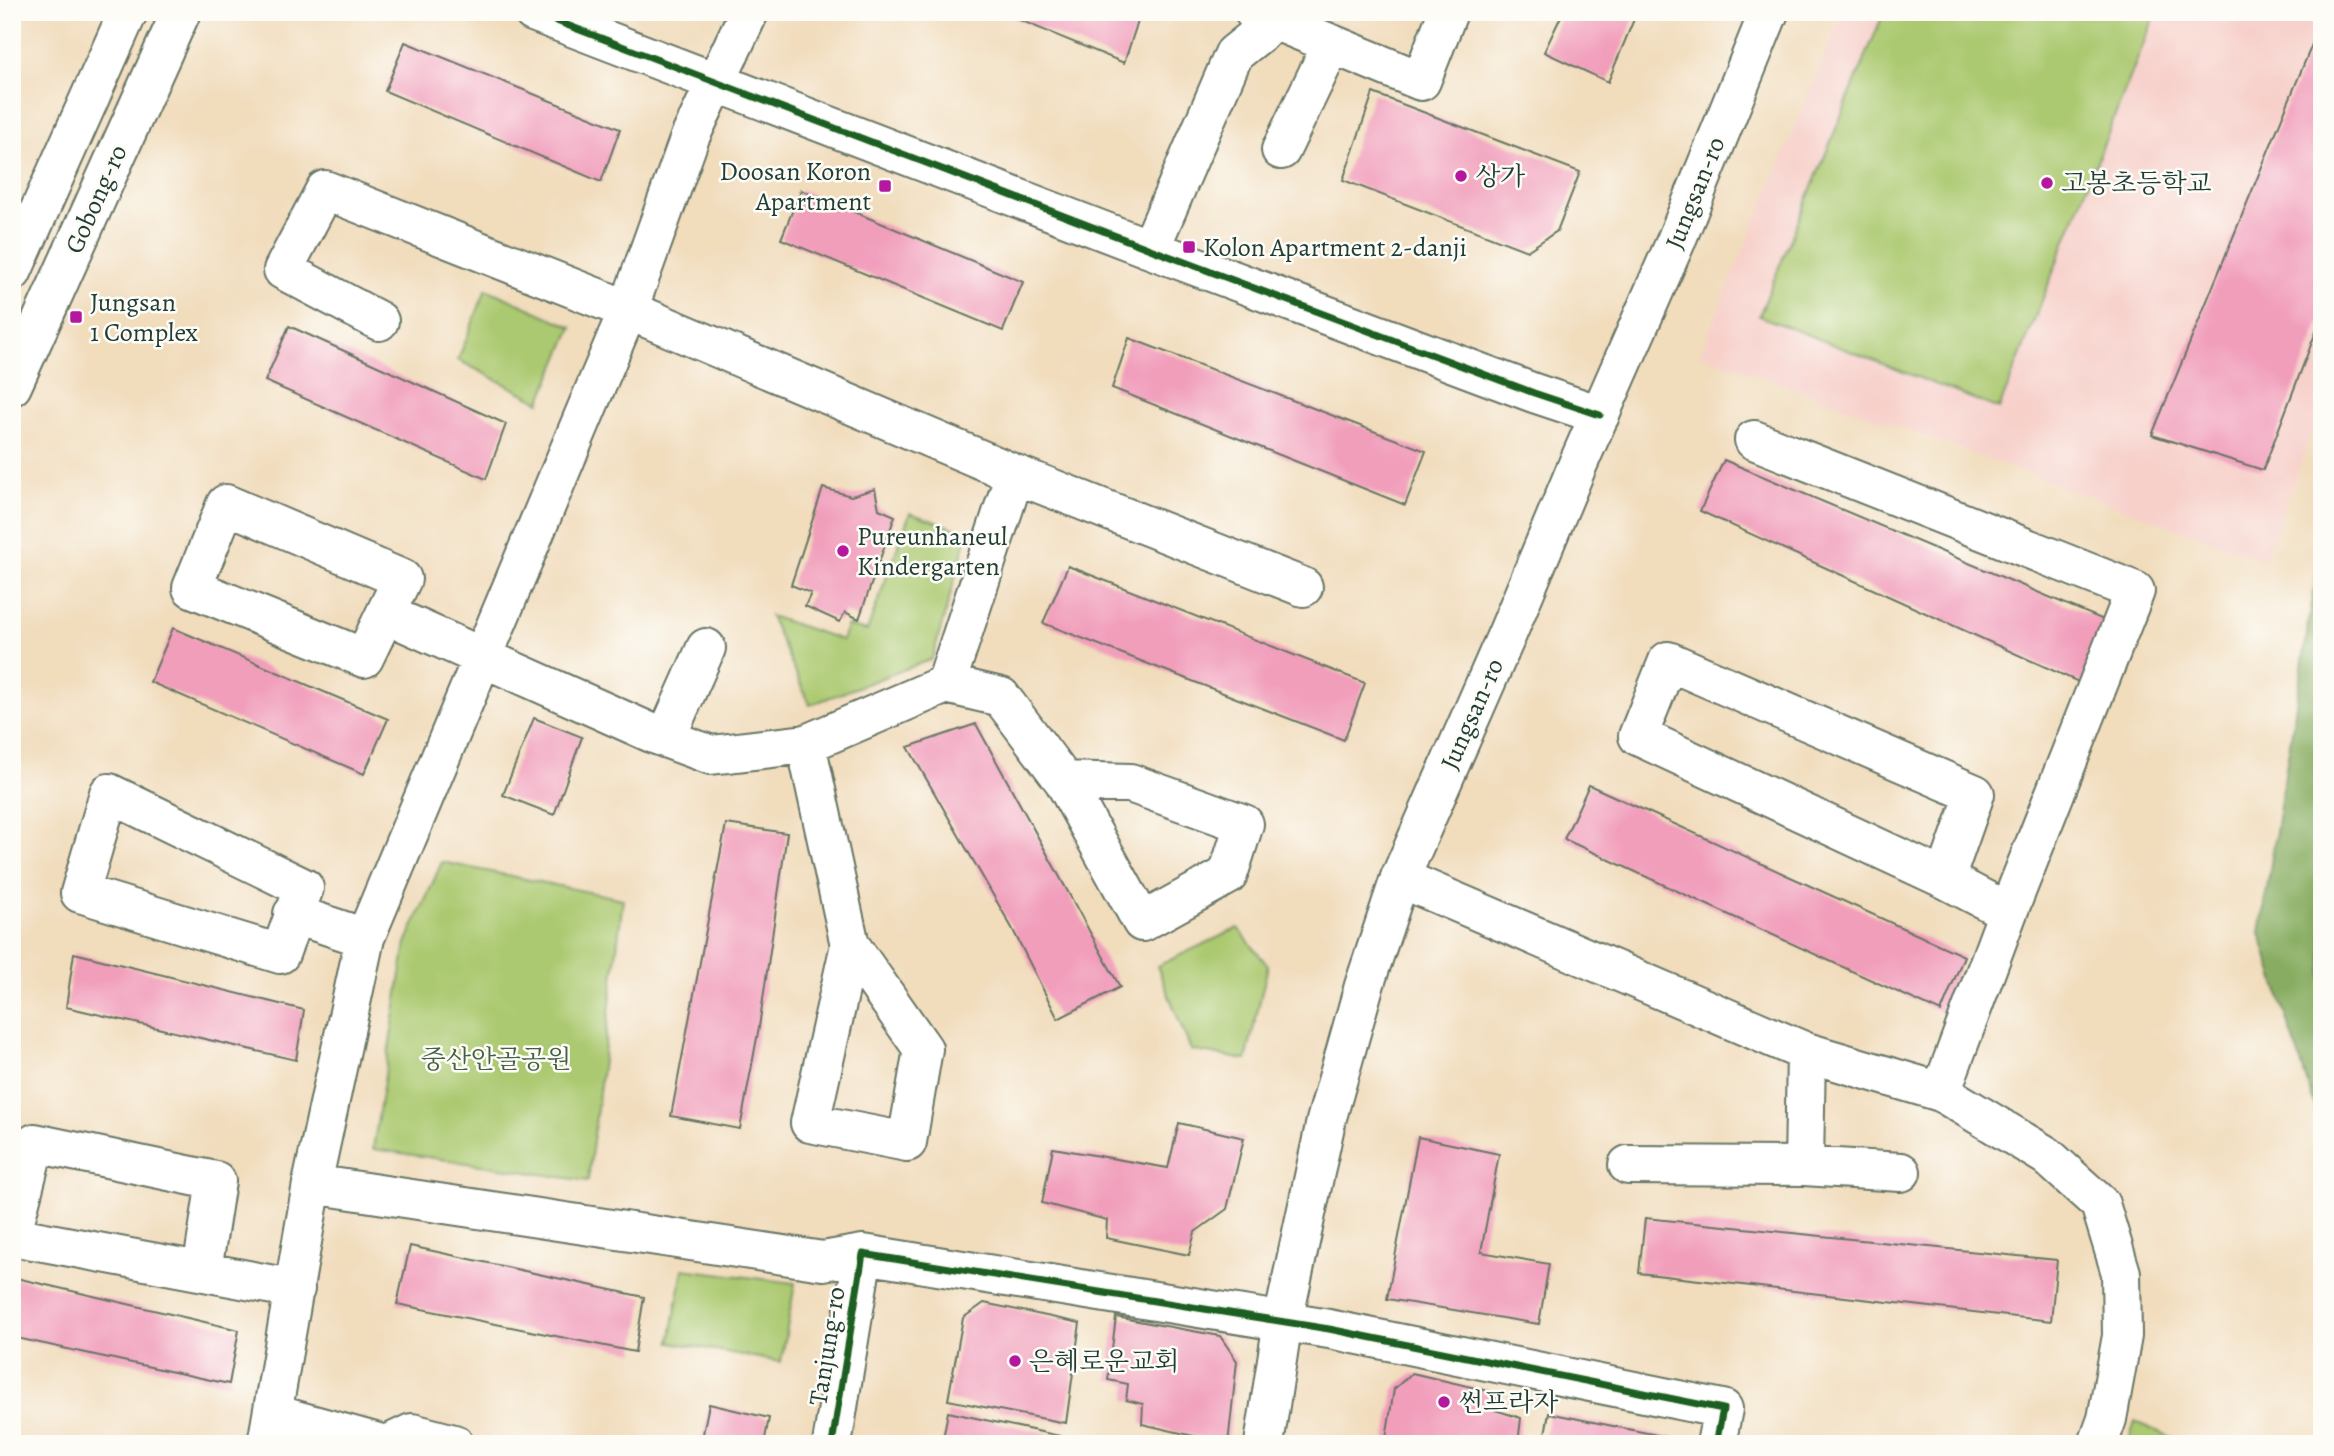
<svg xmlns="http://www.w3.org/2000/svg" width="2334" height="1456" font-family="Alegreya,'Noto Serif KR',serif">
<rect width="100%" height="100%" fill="#fdfcf7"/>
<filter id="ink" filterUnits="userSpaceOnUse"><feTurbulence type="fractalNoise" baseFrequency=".0143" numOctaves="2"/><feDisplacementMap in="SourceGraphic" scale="14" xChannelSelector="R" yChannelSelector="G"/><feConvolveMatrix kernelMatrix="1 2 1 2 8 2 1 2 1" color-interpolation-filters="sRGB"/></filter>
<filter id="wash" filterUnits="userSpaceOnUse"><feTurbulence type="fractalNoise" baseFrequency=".00686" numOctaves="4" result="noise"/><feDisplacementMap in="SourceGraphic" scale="28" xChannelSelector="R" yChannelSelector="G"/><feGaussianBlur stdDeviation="1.57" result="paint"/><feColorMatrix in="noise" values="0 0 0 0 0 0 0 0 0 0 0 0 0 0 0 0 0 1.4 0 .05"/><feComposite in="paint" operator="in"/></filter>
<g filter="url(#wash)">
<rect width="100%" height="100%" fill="#f1dcbc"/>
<path fill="#f7d0ca" d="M1843,12h479v395l-58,153 -564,-206z"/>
<path fill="#abc970" stroke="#658352" stroke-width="2" d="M1884,12h272l-157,397 -240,-93z
M486,289l86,38 -32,75 -82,-42z
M910,513l58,20 -36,126 -122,46 -40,-89 72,24 5,-14 20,5z
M442,862l181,37 -35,282 -215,-32 33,-206z
M1238,928l30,38 -22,94 -55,-10 -34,-84z
M683,1269l112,14 -14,79 -111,-20z
M2135,1422l45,19 1,3h-53z"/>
<path fill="#88ad62" stroke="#54754b" stroke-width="2" d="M2322,540v589l-62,-196z"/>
<g id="blocks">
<path fill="#f19ebb" d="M1000,12h141l-17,51z
M1563,12h74l-29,70 -64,-30z
M2322,20v296l-59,154 -111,-35z
M405,42l215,87 -19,53 -216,-91z
M1373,93l207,79 -23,59 -30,20 -184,-71z
M801,190l222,92 -20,49 -222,-92z
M289,326l217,98 -20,55 -221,-98z
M1129,338l297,113 -21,54 -293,-117z
M1724,460l387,163 -26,62 -385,-174z
M823,488l28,8 24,-7 4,20 16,7 -36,103 -14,-7 -5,10 -35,-16 6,-13 -20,-8z
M1068,566l297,117 -21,57 -301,-117z
M173,628l215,91 -24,55 -214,-92z
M534,718l48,19 -28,78 -51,-20z
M976,724l144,263 -62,32 -46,-91 -104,-181z
M1589,785l375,171 -23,56 -377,-173z
M726,824l61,9 -28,194 -19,102 -69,-13z
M74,953l230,57 -8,50 -230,-53z
M1179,1123l65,15 -17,71 -32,23 -6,23 -83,-17 1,-18 -65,-17 11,-55 115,20z
M1418,1137l81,17 -18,98 68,12 -10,60 -152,-25z
M1645,1218l412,42 -6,61 -412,-48z
M410,1246l234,51 -9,55 -238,-48z
M12,1277l227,53 -10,54 -217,-47z
M984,1303l96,20 -14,100 -118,-23 15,-82z
M1116,1317l104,19 17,25 -9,83 -86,-20 1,-20 -17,-4 2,-16 -20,-4z
M1412,1373l85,20 -2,17 26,8 -3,26h-133l9,-55z
M709,1404l60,14 -5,26h-63z
M948,1412l112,24 -1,8h-117z
M1549,1413l123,25 -1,6h-128z"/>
</g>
</g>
<g filter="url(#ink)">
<use href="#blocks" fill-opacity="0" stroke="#687564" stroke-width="2"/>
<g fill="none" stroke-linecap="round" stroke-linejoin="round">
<g stroke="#687564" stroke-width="42">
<path id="minor" d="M533,12l617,237 384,144 66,22
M1254,12l167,69 27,-69
M1281,150l51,-106
M1150,249l84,-195 41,-33 4,-9
M379,321l-96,-51 42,-80 303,120 387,164 288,113
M1754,440l381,151 -127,321 -67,180
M226,504l176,75 -38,79 -172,-70z
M386,614l268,120 57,21 95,-11 140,-60 69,-210
M946,684l55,13 63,84 78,141 86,-47 16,-51 -114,-41 -66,-2
M666,738l40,-90
M806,744l44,201 73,104 -16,93 -97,-19 40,-178
M109,793l195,95 -24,66 -200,-61z
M1400,878l406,174 135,40 106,64 53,48 21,69 1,63 -15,83 -9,25
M1945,879l30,-85 -307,-133 -30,75 307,143 63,33
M293,914l72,24
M1628,1165l176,1 97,6
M1804,1166l2,-114
M312,1184l511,77 40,-7 466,75 394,80 -7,35
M12,1233l23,-90 181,38 -14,90
M12,1236l283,53
M274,1414l108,30
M267,1444l45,-260 53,-246 263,-628 62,-173 59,-125
M389,1444l23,-11 42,11
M832,1444l31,-190"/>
</g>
<g stroke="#687564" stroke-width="42">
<path id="major" d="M12,272l116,-260
M12,386l169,-374
M1264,1444l19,-123 43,-200 38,-135 36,-108 108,-246 70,-168 98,-223 93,-229"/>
</g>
<use href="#minor" stroke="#fff" stroke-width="38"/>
<use href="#major" stroke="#fff" stroke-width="38"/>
<g stroke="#fdfcf7" stroke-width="11">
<path id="cycleway" d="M533,12l617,237 384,144 66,22
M832,1444l31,-190 466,75 394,80 -7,35"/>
</g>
<use href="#cycleway" stroke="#1b5e20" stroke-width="7"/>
</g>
</g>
<g fill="#b5179e" stroke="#fdfcf7" stroke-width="2.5">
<circle cx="1461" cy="176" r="7"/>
<circle cx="2047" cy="183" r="7"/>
<rect x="878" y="179" width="14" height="14" rx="3.5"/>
<rect x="1182" y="240" width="14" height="14" rx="3.5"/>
<rect x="69" y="310" width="14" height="14" rx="3.5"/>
<circle cx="843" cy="551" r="7"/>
<circle cx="1015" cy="1361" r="7"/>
<circle cx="1444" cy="1402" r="7"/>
</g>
<g text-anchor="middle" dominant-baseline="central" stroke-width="5" stroke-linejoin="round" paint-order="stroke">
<g font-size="26" fill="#1f3d34" stroke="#fdfcf7" text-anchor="start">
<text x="871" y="171" text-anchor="end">Doosan Koron<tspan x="871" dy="30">Apartment</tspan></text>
<text x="1475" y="176">상가</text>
<text x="2061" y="183">고봉초등학교</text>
<text x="1203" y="247">Kolon Apartment 2-danji</text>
<text x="90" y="302">Jungsan<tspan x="90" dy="30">1 Complex</tspan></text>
<text x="857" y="536">Pureunhaneul<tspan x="857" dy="30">Kindergarten</tspan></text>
<text x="1029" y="1361">은혜로운교회</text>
<text x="1458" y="1402">썬프라자</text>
</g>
<g font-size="26" fill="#1f3d34" stroke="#fdfcf7">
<text transform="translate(1695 193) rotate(-68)">Jungsan-ro</text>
<text transform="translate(96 199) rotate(-66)">Gobong-ro</text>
<text transform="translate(1472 714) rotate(-66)">Jungsan-ro</text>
<text transform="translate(827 1346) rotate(-81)">Tanjung-ro</text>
</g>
<g font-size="26" fill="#426043" stroke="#fdfcf7">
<text x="496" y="1059">중산안골공원</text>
</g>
</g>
<rect width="2334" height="1456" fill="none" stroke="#fdfcf7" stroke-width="42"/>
</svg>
